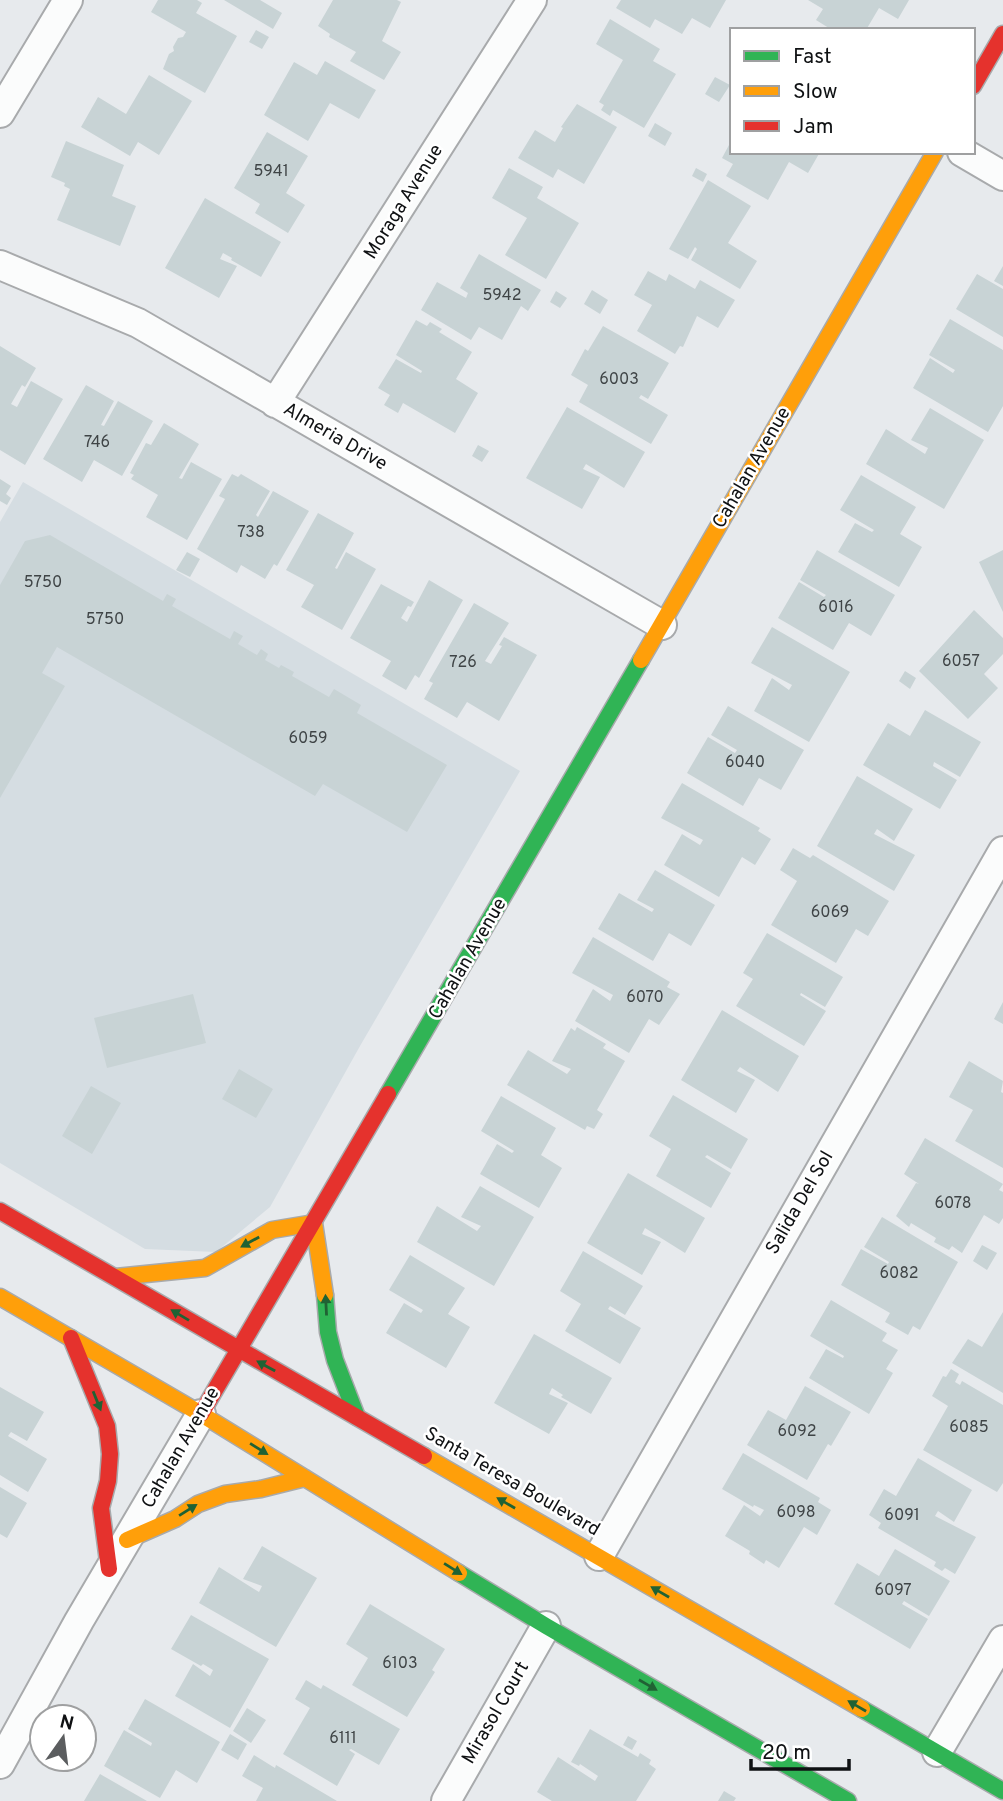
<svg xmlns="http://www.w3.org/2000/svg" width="1003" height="1801" font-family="Overpass,sans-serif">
<rect width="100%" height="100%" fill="#e7eaed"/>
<path fill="#d5dde2" d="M23,482l497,289 -160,275 -90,161 -54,45 -71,-3 -145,-86v-641z"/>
<path fill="#c8d3d5" d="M158,0h39l5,3 -6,10 41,23 -32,57 -42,-24 6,-15 5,-3 -1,-4 5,-9 5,-1 3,-5 -35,-20z
M224,0h36l22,13 -9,16z
M333,0h64l4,2 -19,39 19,11 -17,28 -34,-19 6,-9 -27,-15 1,-3 -12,-8z
M621,0h105l-16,28 -18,-10 -10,16 -27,-15 -5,9 -34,-20z
M808,0h101l-11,19 -19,-11 -13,22h-34l-16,-10 7,-11z
M610,19l50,30 -7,12 23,13 -32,54 -31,-18 -3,6 -9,-6 3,-5 -5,-3 24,-42 -27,-16z
M256,30l13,7 -7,12 -13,-7z
M325,61l51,29 -17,29 -29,-16 -22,38 -44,-26 30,-53 23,13z
M149,75l43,26 -33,54 -21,-13 -8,14 -49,-29 17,-30 28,17z
M715,77l15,8 -11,17 -14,-8z
M577,104l40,23 -33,57 -26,-15 -5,9 -35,-20 17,-28 20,12 8,-14 -2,-1z
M655,123l17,10 -7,13 -17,-10z
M267,132l41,24 -22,37 19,12 -17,28 -33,-20 5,-9 -26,-16z
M66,141l58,24 -12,31 24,10 -16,40 -63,-26 13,-31 -6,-3 1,-3 -14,-6z
M729,145l3,2v5h88l-12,21 -19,-11 -21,38 -42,-24 7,-12 -11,-6z
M509,168l34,19 -6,11 42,25 -33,56 -41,-24 22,-37 -35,-20z
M696,168l11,6 -4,8 -11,-6z
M708,180l43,26 -23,37 29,18 -17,28 -49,-29 6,-11 -2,-2 -7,12 -19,-10z
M205,198l76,44 -20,35 -30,-17 1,-2 -9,-5 -3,6 17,7 -18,32 -54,-30z
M479,254l62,36 -13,21 -7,-5 -19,34 -23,-13 -8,13 -50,-30 16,-28 29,16 2,-5 -8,-5z
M1003,266v20l-9,-5z
M648,271l18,10 3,-7 26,15 5,-9 35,20 -17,28 -21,-12 -14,31 -3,-1 -5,8 -38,-23 15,-26 -18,-10z
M977,274l26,15v48l-47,-28z
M592,290l16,10 -8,14 -16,-10z
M556,291l11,7 -7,10 -10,-6z
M950,319l53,31v56l-15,26 -75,-44 17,-30 23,15 2,-3 -26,-15z
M416,320l11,6 3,-4 12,7 -3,3 33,20 -16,27 22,14 -23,40 -52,-30 -5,10 -14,-8 6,-10 -12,-7 18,-29 25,14 1,-2 -26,-16z
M603,326l66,37 -21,36 -7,-4 -2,3 29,17 -17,29 -72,-42 9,-17 -17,-10 14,-26 3,2z
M0,346l36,22 -11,19 -3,-2 -11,19 6,3 14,-26 32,18 -38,66 -25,-15z
M86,385l28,16 -13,24 3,1 14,-25 35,20 -31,55 -28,-16 -12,22 -39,-23z
M567,407l78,45 -21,36 -38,-24 -3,5 17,8 -18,32 -56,-31z
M930,408l54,32 -40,69 -78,-45 20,-35 39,25 3,-6 -17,-8z
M164,423l35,21 -20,34 3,1 9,-17 31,17 -35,61 -41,-23 12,-22 -27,-16 3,-4 -4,-2 16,-30 5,2z
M478,445l11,6 -7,11 -10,-6z
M232,474l6,3 3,-3 29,17 -14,24 2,2 15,-26 36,20 -32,55 -3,-2 -9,15 -24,-14 -4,8 -40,-24 28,-50 -6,-3z
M861,475l55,32 -16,27 22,13 -23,40 -61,-35 17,-29 17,9 2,-2 -34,-20z
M0,479l11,7 -5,8 5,4 -4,7 -7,-4z
M318,513l36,20 -19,35 2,1 9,-17 30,17 -34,61 -41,-23 13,-22 -28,-15z
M50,535l113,66 4,-7 9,5 -4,7 58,33 4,-8 9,5 -5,8 19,11 4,-6 7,5 -3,6 14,8 2,-3 13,7 -2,4 37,21 5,-8 27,16 -4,8 90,52 -40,67 -84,-48 -8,12 -258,-149 -15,26 23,13 -65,112v-213l25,-44z
M817,550l78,45 -24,41 -22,-13 -16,27 -55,-32 21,-36 25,15 2,-2 -26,-15z
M1003,550v62l-24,-50z
M187,552l13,7 -10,18 -14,-7z
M429,580l34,20 -44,78 -4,-3 -9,15 -24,-14 9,-15 -41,-23 31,-54 33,18 -3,5 -3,-1 -7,12 6,4z
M474,603l35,20 -24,38 6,3 11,-18 -3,-1 5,-8 33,18 -38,66 -32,-19 -10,16 -33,-19 9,-16 -4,-2z
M974,610l29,28v16l-19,20 14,14 -30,31 -49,-48z
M772,627l78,45 -41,70 -55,-31 18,-33 17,12 3,-5 -41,-22z
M905,671l11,7 -6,11 -11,-8z
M728,706l76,44 -23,40 -22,-12 -16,28 -56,-33 21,-36 27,16 2,-3 -26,-15z
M925,710l56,32 -21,35 -26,-15 -1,4 24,14 -17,29 -77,-44 25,-42 22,13z
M857,776l56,33 -19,32 -17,-12 -3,5 41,21 -21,36 -77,-45z
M682,783l78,45 -2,3 13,8 -16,26 -13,-8 -23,40 -55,-32 18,-31 18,11 3,-5 -42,-22z
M793,848l17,10 3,-3 76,46 -21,35 -12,-7 -20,34 -65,-38 26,-44 -17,-11z
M655,870l60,35 -24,41 -22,-13 -16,28 -55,-32 21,-36 33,19 2,-3 -17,-9z
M767,933l76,44 -18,30 -24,-14 -1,2 26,16 -22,35 -68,-40 17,-27 -10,-6z
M593,937l77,45 -3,5 13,7 -21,31 -10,-6 -20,34 -54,-32 18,-32 17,12 3,-6 -41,-22z
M193,994l13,49 -99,25 -13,-50z
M1003,1002v22l-9,-5z
M722,1010l77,46 -21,36 -38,-25 -3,4 18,9 -19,33 -55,-33z
M577,1027l29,17 -3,4 22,13 -28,49 6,4 -9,15 -7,-3 -2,4 -78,-45 21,-35 39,24 4,-5 -19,-8 19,-33 4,3z
M969,1061l34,20 -2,11 2,1v75l-48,-27 18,-31 -24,-13z
M239,1069l34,20 -17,29 -34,-19z
M91,1086l30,17 -29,51 -30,-18z
M673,1095l75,44 -17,30 -24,-14 -2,2 26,16 -20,35 -55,-32 15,-27 -22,-13z
M501,1096l55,32 -15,27 21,13 -23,40 -59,-34 17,-30 15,9 2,-2 -33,-20z
M925,1138l78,46 -4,6 4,2v26l-4,6 -15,-9 -22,38 -10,-7 -3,4 -15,-8 2,-4 -25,-15 -2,4 -13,-11 20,-33 3,1 -15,-10z
M628,1173l77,45 -20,35 -40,-25 -3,6 19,8 -19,33 -55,-32z
M480,1186l54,31 -40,69 -77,-44 20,-36 40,25 4,-5 -20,-9z
M882,1217l76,45 -38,68 -7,-4 -5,9 -23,-13 5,-9 -49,-28 20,-36 27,15 1,-2 -25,-15z
M982,1245l15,8 -10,17 -14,-9z
M583,1251l60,35 -18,29 -15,-9 -2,3 33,19 -21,36 -55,-33 16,-27 -21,-13z
M410,1255l55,33 -17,26 22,13 -24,41 -60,-35 18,-30 17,10 2,-3 -34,-20z
M831,1300l56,33 -5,8 16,9 -12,19 7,4 -24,41 -60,-36 17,-29 17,9 1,-2 -34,-20z
M1003,1312v81l-51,-30 16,-24 14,8z
M534,1334l78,44 -21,36 -30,-17 2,-2 -11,-7 -3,6 19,9 -19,31 -55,-31z
M951,1369l8,5 -4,8 5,3 2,-4 41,24v78l-6,9 -74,-42 25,-44 -16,-10 11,-20 3,1z
M805,1386l46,26 -20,34 -3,-2 -21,36 -60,-35 21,-35 18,10z
M0,1387l44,25 -17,29 -16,-9 -3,4 39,23 -19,33 -28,-17z
M743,1453l77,45 -2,4 13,8 -14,25 -13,-8 -25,41 -13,-8 -2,4 -15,-10 1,-3 -25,-15 19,-31 16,11 4,-6 -10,-5 -1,2 -31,-18z
M918,1458l54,32 -18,32 -16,-11 -3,5 41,21 -21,37 -10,-6 -3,3 -8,-5 2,-4 -58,-34 3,-5 -12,-8 15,-26 12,7z
M0,1487l27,16 -20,35 -7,-4z
M262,1546l55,32 -41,69 -77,-44 20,-36 40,25 3,-6 -19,-7z
M895,1549l55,32 -21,35 -25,-15 -2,3 26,15 -18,30 -76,-45 23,-41 22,13z
M370,1604l75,45 -13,21 3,2 -28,45 -55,-32 16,-27 -22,-14z
M191,1615l78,44 -39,69 -55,-32 18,-32 17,12 3,-6 -10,-6 -2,2 -30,-17z
M306,1680l15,9 2,-4 77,44 -21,36 -28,-16 -2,1 6,4 -18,32 -54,-32 27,-46 -15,-9z
M145,1699l75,43 -23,41 -21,-13 -16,28 -56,-32 20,-36 27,16 1,-3 -24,-14z
M247,1708l19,12 -15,23 -18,-12z
M590,1729l48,28 2,-4 11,7 -2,4 7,5 -20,32h-84l-15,-9 21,-35 37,24 3,-5 -18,-12 -1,2 -8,-4z
M230,1734l17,10 -9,16 -17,-10z
M628,1736l9,5 -5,9 -9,-5z
M254,1755l21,13 1,-3 61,36h-81l7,-13 -21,-12z
M100,1774l47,27h-63z
M724,1791l12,7 -2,3h-16z"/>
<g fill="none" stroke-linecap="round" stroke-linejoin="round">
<g stroke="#a8aaac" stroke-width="32">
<path id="street" d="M0,113l68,-113
M962,152l41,24
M0,265l138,58 524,302
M275,403l257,-403
M599,1556l404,-705
M937,1752l66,-112
M0,1764l79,-143 122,-207
M446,1801l100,-175"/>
</g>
<g stroke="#a8aaac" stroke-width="19">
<path id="fast" d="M388,1094l253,-434
M325,1295l3,37 7,28 22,57
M459,1573l87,53 302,175
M862,1709l141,82"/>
</g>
<g stroke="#a8aaac" stroke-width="19">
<path id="slow" d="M641,660l294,-508
M116,1277l89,-9 67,-38 42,-7 11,72
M0,1297l201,117 258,159
M424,1456l438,253
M127,1540l48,-21 23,-15 27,-10 36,-5 44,-11"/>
</g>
<g stroke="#a8aaac" stroke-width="19">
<path id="jam" d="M973,86l30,-52
M0,1211l424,245
M71,1338l36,88 3,28 -2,27 -7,27 8,61
M201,1414l187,-320"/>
</g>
<use href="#street" stroke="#fbfcfc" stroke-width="28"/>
<use href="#fast" stroke="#30b455" stroke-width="16"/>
<use href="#slow" stroke="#ff9f0a" stroke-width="16"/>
<use href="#jam" stroke="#e5322d" stroke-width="16"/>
</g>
<defs><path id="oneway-solid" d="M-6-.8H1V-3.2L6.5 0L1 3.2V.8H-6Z" transform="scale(1.75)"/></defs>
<g fill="#206234">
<use href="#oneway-solid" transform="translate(250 1242) rotate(151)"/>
<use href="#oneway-solid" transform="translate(326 1305) rotate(-93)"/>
<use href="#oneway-solid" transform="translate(180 1315) rotate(-149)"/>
<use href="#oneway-solid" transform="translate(266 1366) rotate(-151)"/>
<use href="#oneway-solid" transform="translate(97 1401) rotate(68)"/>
<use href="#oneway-solid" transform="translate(259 1449) rotate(32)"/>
<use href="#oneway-solid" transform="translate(506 1503) rotate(-150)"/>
<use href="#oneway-solid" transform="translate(188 1510) rotate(-32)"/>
<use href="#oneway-solid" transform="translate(453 1569) rotate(32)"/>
<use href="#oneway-solid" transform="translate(660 1592) rotate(-150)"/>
<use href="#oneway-solid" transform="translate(648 1685) rotate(30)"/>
<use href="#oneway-solid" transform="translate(857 1706) rotate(-150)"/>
</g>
<g text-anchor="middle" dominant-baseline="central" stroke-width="5" stroke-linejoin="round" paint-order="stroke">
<g font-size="16" fill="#3f4446">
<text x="271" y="172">5941</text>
<text x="502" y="296">5942</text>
<text x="619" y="380">6003</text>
<text x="97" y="443">746</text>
<text x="251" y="533">738</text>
<text x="43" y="583">5750</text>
<text x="836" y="608">6016</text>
<text x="105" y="620">5750</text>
<text x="961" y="662">6057</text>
<text x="463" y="663">726</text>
<text x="308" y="739">6059</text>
<text x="745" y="763">6040</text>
<text x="830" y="913">6069</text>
<text x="645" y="998">6070</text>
<text x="953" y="1204">6078</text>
<text x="899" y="1274">6082</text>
<text x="969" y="1428">6085</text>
<text x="797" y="1432">6092</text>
<text x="796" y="1513">6098</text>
<text x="902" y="1516">6091</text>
<text x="893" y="1591">6097</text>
<text x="400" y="1664">6103</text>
<text x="343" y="1739">6111</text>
</g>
<g font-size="19" fill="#0f1113" stroke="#fff">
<text transform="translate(404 202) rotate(-58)">Moraga Avenue</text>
<text transform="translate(335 437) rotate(30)">Almeria Drive</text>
<text transform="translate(752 468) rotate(-60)">Cahalan Avenue</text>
<text transform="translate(468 959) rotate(-60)">Cahalan Avenue</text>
<text transform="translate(800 1203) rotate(-60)">Salida Del Sol</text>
<text transform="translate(181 1448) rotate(-60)">Cahalan Avenue</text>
<text transform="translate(512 1482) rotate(30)">Santa Teresa Boulevard</text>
<text transform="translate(496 1713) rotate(-60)">Mirasol Court</text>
</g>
</g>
<rect x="730" y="28" width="245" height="126" fill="#ffffff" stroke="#9fa0a1" stroke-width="2"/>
<rect x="744" y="51" width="35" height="10" fill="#30b455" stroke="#9fa0a1" stroke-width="2"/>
<text x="793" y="63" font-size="21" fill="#0f1113">Fast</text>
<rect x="744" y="86" width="35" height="10" fill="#ff9f0a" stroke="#9fa0a1" stroke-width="2"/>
<text x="793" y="98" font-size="21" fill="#0f1113">Slow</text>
<rect x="744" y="121" width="35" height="10" fill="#e5322d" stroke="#9fa0a1" stroke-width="2"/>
<text x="793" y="133" font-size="21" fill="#0f1113">Jam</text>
<g transform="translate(63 1738) rotate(14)"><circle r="33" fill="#ffffff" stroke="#9fa0a1" stroke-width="2"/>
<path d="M0-5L12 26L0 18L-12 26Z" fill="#5b5d5f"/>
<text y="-10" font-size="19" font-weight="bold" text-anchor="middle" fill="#0f1113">N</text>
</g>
<path d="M751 1759v10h98v-10" fill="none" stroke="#0f1113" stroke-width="3.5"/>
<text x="762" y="1759" font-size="21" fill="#0f1113" stroke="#ffffff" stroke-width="5" paint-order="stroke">20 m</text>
</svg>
